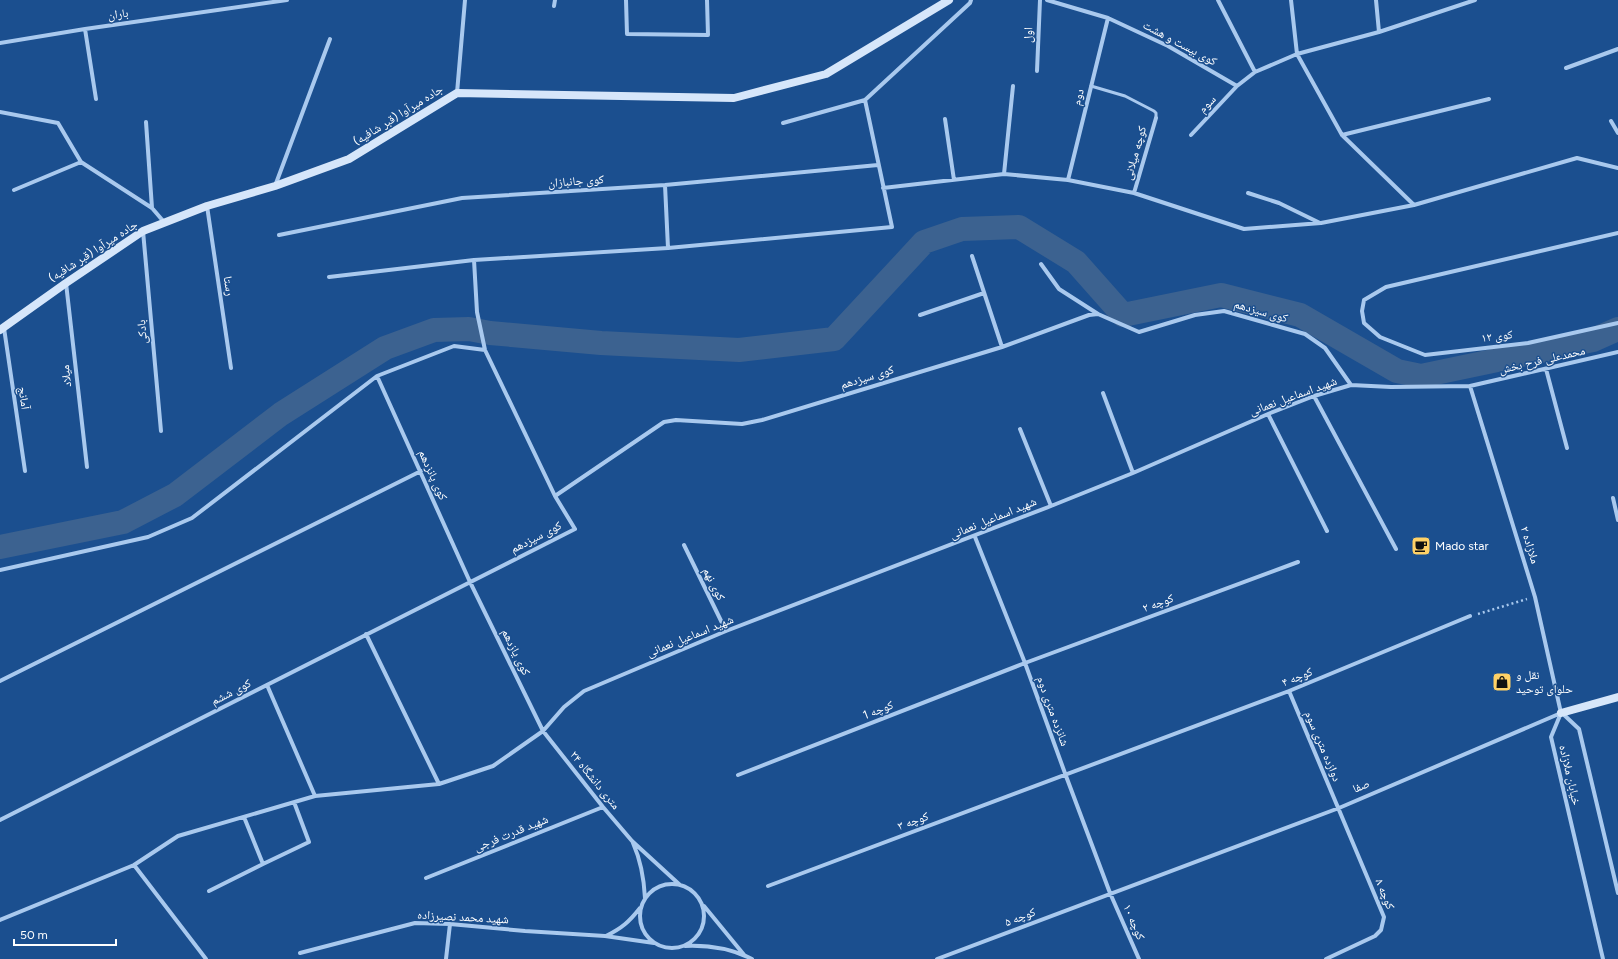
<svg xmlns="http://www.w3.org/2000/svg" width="1618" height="959" font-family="Figtree,'Noto Naskh Arabic',sans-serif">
<rect width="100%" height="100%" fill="#1b4f8f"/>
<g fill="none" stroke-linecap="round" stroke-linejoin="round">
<path stroke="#3c6290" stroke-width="24" d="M0,547l123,-25 52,-27 106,-81 104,-66 49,-18 35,-1 21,4 111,10 138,7 95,-11 90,-97 38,-13 57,-2 57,35 47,53 98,-20 79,20 97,56 24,5 172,-36 25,-11"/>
<path stroke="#a9c9ee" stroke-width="2.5" stroke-dasharray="2 3" stroke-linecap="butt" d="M1478,614l49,-15"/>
<path stroke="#a9c9ee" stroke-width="3" d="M1091,86l34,10 29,15 2,2v5"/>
<path stroke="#a9c9ee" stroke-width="4" d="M626,0l1,34 81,1 -1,-35
M1047,0l61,18 60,28 69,40 18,-14 42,-18 82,-22 96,-32
M1218,0l37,72
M1291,0l6,54 45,81 72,70
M1376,0l3,32
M554,6l1,-6
M85,29l11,70
M0,43l85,-14 202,-29
M1566,68l52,-19
M1037,71l3,-71
M457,93l8,-93
M0,112l58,11 23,39 71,46 12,14
M945,119l9,61
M1611,121l7,12
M146,122l6,86
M783,123l82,-23
M1191,135l46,-49
M1342,135l147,-36
M1004,174l9,-88
M1068,180l40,-162
M665,185l3,63
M275,186l55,-147
M883,188l121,-14 64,6 66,13 110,36 77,-6 93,-18 163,-47 41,10
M14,190l67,-28
M1134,193l22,-75
M1248,193l31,10 41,20
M207,206l24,162
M143,231l18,200
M1618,233l-232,54 -22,13 -2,11 2,12 16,14 45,18 103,-12 90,-20
M279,235l183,-37 203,-13 213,-20
M972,256l30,91
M474,260l3,52 8,38 70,146
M1041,264l18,25 39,25
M329,277l145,-17 194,-12 224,-21 -27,-127 105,-97 1,-3
M66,283l21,184
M920,315l64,-22
M4,328l21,143
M1546,369l21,79
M377,376l93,206 73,149 60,76 29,34 48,44
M1470,386l65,211 26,116
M1103,393l30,80
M1314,396l82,153
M1268,414l59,117
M1020,429l31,77
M1613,498l5,22
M975,537l50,126 41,113 44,117 29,66
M684,545l42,86
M0,570l148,-33 44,-19 185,-142 77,-30 31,4
M366,634l73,150
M0,681l421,-210
M267,685l48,111
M1289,691l95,226 -3,13 -6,6 -49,23
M1561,713l-10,24 52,222
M1562,713l17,16 39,164
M738,775l287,-112 273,-101
M244,817l19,47
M0,820l575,-291 -20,-33 109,-74 12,-2 66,4 20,-4 240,-73 87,-32 9,-1 41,18 56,-17 29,-4 81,23 20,14 26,37
M633,843c8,18 11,36 12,55
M134,865l72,94
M426,878l177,-71
M640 916a32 32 0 1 1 64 0a32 32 0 1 1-64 0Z
M768,886l521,-195 181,-75
M209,891l54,-27 46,-22 -15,-40
M704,906l41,50
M0,920l134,-55 44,-29 137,-40 124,-12 54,-18 50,-35 21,-24 20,-16 142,-60 325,-125 82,-33 135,-59 46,-18 37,-11 40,2 79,-1 148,-34
M606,936c16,-8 23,-14 34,-28
M685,946c24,-1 45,2 67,13
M300,953l115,-30 35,1 75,7 80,5 49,7
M446,959l4,-35
M937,959l402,-151 222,-95"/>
<path stroke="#d6e6fa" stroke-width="8" d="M0,330l66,-47 77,-52 64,-25 68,-20 74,-27 108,-66 277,5 92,-24 123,-74
M1561,713l57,-16"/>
</g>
<defs>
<g id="cafe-square" transform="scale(1)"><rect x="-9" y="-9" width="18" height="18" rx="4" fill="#ffd166" stroke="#1b4f8f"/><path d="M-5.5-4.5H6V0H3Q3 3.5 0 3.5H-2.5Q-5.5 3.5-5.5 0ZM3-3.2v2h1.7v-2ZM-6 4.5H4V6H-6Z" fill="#111"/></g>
<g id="shop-square" transform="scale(1)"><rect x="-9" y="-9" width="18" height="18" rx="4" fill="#ffd166" stroke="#1b4f8f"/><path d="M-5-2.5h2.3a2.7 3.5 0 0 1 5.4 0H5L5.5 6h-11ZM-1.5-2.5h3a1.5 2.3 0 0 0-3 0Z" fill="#111"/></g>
</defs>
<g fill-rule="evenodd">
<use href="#cafe-square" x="1421" y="546"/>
<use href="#shop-square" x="1502" y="682"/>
</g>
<g text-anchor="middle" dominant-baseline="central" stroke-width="3" stroke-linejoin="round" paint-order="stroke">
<g font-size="12" fill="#fff" stroke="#1b4f8f">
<text transform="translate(118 14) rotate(-8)">باران</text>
<text transform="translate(1028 35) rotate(-88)">اول</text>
<text transform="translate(1180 43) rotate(28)">کوی بیست و هشت</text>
<text transform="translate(1078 97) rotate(-76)">دوم</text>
<text transform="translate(1207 104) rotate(-47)">سوم</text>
<text transform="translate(398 115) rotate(-32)">جاده میرآوا (قبر شافیه)</text>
<text transform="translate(1135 153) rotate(-74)">کوچه میلانی</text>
<text transform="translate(576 181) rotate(-4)">کوی جانبازان</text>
<text transform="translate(93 251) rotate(-33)">جاده میرآوا (قبر شافیه)</text>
<text transform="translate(229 286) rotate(82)">رستا</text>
<text transform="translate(1261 311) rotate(16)">کوی سیزدهم</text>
<text transform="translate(142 332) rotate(-95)">بادکی</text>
<text transform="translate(1497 336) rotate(-7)">کوی ۱۲</text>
<text transform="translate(1542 360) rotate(-13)">محمدعلی فرح بخش</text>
<text transform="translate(66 376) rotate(-96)">میلاد</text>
<text transform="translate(867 377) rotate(-17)">کوی سیزدهم</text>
<text transform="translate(1293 396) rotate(-20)">شهید اسماعیل نعمانی</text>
<text transform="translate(24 398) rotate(82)">آمانج</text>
<text transform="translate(433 475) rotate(66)">کوی پانزدهم</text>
<text transform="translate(993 518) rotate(-22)">شهید اسماعیل نعمانی</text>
<text transform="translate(536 537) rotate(-27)">کوی سیزدهم</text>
<text transform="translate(1530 545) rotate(73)">ملازاده ۲</text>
<text transform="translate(714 584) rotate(64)">کوی نهم</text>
<text transform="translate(1158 603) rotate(-20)">کوچه ۲</text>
<text transform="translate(690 636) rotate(-22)">شهید اسماعیل نعمانی</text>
<text transform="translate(516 652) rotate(64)">کوی یازدهم</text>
<text transform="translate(1297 677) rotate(-22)">کوچه ۴</text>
<text transform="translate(231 692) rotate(-27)">کوی ششم</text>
<text transform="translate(878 710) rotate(-21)">کوچه 1</text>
<text transform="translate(1053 711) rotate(70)">شانزده متری دوم</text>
<text transform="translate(1323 746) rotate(67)">دوازده متری سوم</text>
<text transform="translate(1570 775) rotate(77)">خیابان ملازاده</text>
<text transform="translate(595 780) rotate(51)">۲۴ متری دانشگاه</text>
<text transform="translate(1361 786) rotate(-23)">صفا</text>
<text transform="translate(913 821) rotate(-20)">کوچه ۳</text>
<text transform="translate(511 833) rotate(-22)">شهید قدرت فرجی</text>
<text transform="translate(1385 894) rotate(68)">کوچه ۸</text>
<text transform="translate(463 917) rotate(3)">شهید محمد نصیرزاده</text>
<text transform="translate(1020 917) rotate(-21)">کوچه ۵</text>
<text transform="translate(1134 922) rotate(67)">کوچه ۱۰</text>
</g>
<g font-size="12" fill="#fff" stroke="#1b4f8f" text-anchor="start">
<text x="1435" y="546">Mado star</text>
<text x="1516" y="675">نقل و<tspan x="1516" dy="14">حلوای توحید</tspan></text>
</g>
</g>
<path d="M14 939v6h102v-6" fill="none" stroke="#ffffff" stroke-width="2"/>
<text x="20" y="939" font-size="12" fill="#ffffff" stroke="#1b4f8f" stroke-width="3" paint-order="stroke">50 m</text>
</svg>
